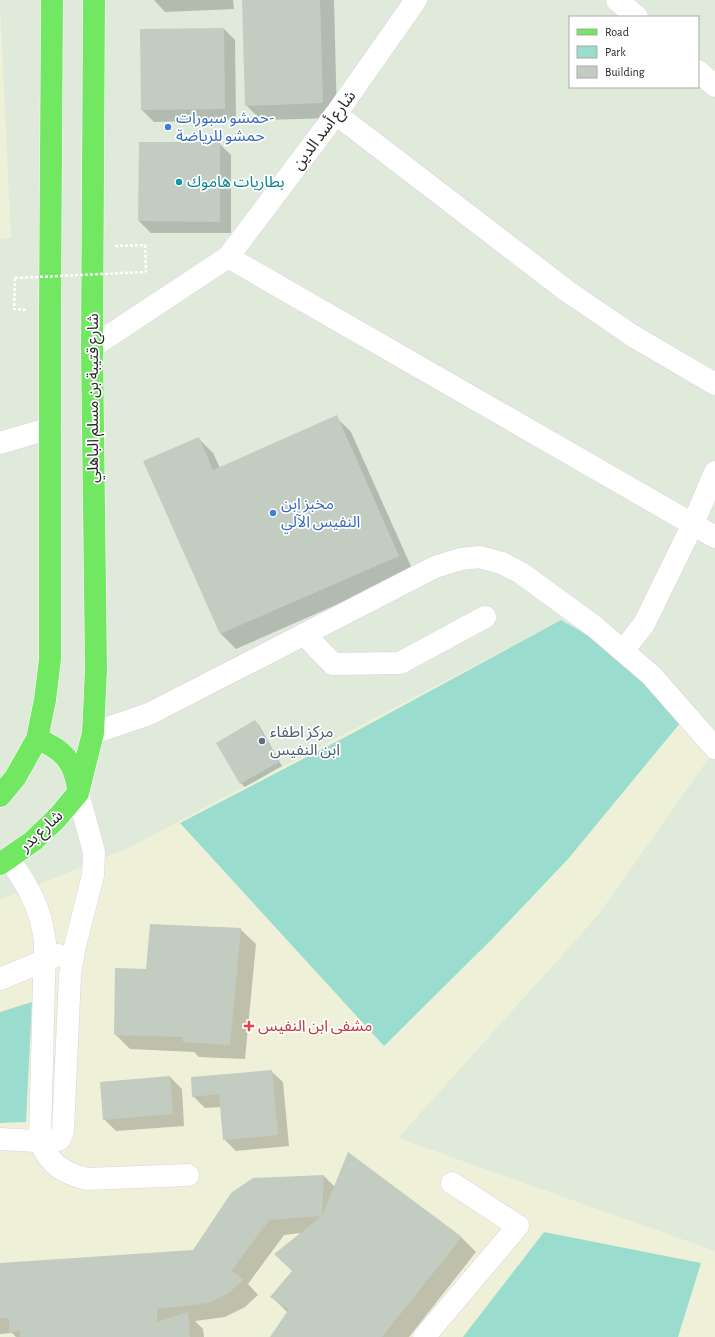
<svg xmlns="http://www.w3.org/2000/svg" width="715" height="1337" font-family="'Alegreya Sans','Noto Sans Arabic',sans-serif">
<rect width="100%" height="100%" fill="#dfeadb"/>
<path fill="#eff0d8" d="M0,5l11,233 -11,1z
M561,620l54,31 96,104 -112,159 -201,224 317,113v86h-715v-437l128,-52z"/>
<path fill="#9addcf" d="M561,620l54,31 66,71 -113,137 -75,79 -109,108 -204,-223 171,-89z
M32,1002l-6,120 -26,1v-111z
M544,1232l157,31 -23,74h-215z"/>
<path fill="#0003" d="M154,0h79l1,9 -69,3z
M243,0h91l3,118 -76,2 -15,-15z
M224,29l11,11 1,80 -82,2 -12,-12z
M219,143l12,12v78h-80l-12,-12z
M336,417l15,15 62,139 -177,78 -15,-15 -23,-196 15,15 7,15z
M255,721l4,4 23,41 -37,21 -4,-4 -24,-40z
M240,929l16,15 -11,115 -46,-2 -5,-5 -64,-3 -15,-15 32,-64z
M271,1071l12,11 6,64 -53,5 -12,-12 -3,-32 -16,1 -12,-12z
M170,1077l12,12 2,37 -68,5 -12,-12z
M324,1176l11,11 126,50 15,15 -67,85h-138l17,-24 -16,-16 21,-26 8,-38 -17,2 -36,49 10,11 -13,12 -20,10 -30,4 8,8 1,8h-188l-4,-4 -12,1v-70l194,-13z"/>
<path fill="#c3ccc0" d="M242,0h78l3,103 -78,3z
M224,28l1,81 -84,1 -1,-81z
M139,142h81v80l-82,-1z
M337,415l62,141 -179,78 -77,-173 56,-24 14,33z
M255,720l24,42 -39,22 -24,-41z
M150,924l91,4 -11,117 -47,-3v-5l-69,-2 1,-67 31,1z
M272,1070l6,65 -55,5 -4,-46 -27,3 -1,-20z
M170,1076l3,38 -70,6 -3,-38z
M348,1152l114,85 -80,100h-112l19,-28 -19,-12 22,-26 -18,-17 48,-38z
M324,1175l-2,41 -53,4 -38,51 13,8 -14,13 -21,11 -52,6v13l31,-10 2,25h-170v-6l-11,1v-14h-9v-55l193,-13 38,-57 22,-15z"/>
<g fill="none" stroke-linecap="round" stroke-linejoin="round">
<g stroke="#dfd0e0" stroke-width="23">
<path id="minor" d="M617,0l20,17
M698,71l17,15
M336,114l231,177 66,45 82,48
M228,257l108,-143 80,-114
M92,347l136,-90 487,280
M0,443l51,-15
M304,634l29,30 67,-1 85,-46
M623,651l21,-27 49,-100 22,-52
M93,733l56,-19 286,-147 26,-8 18,-2 23,6 19,10 74,54 56,48 64,73
M9,859c19,27 32,49 36,83l-5,199c10,24 23,32 47,38l101,-4
M0,979l58,-24
M0,1139l52,3 8,-3 3,-8 7,-156 4,-25 19,-75 1,-23 -16,-59
M424,1337l94,-111 -66,-43"/>
</g>
<g stroke="#fff" stroke-width="23">
<path id="major" d="M37,739c26,10 38,23 41,51
M0,796l15,-18 22,-39 8,-39 5,-41v-349l2,-310
M0,864l33,-23 24,-23 21,-25 15,-60 3,-63 -4,-323 2,-347"/>
</g>
<path stroke="#fff" stroke-width="2.5" stroke-dasharray="3 2" stroke-linecap="butt" d="M115,246l30,-1 1,27
M15,278l-1,31 14,1"/>
<use href="#minor" stroke="#fff" stroke-width="22"/>
<use href="#major" stroke="#71e762" stroke-width="22"/>
<path stroke="#fff" stroke-width="2.5" stroke-dasharray="3 2" stroke-linecap="butt" d="M15,278l131,-6"/>
</g>
<g fill="#3f7fe0" stroke="#fff" stroke-width="1.5">
<circle cx="168" cy="127" r="4"/>
<circle cx="273" cy="513" r="4"/>
</g>
<circle fill="#0f9aa8" stroke="#fff" stroke-width="1.5" cx="179" cy="182" r="4"/>
<circle fill="#5c6f8a" stroke="#fff" stroke-width="1.5" cx="262" cy="741" r="4"/>
<path fill="#e0444e" stroke="#fff" stroke-width="1.5" d="M247 1020h4v4h4v4h-4v4h-4v-4h-4v-4h4z"/>
<g text-anchor="middle" dominant-baseline="central" stroke-width="3.5" stroke-linejoin="round" paint-order="stroke">
<g font-size="16" fill="#366cbe" stroke="#fff" text-anchor="start">
<text x="176" y="118">حمشو سبورات-<tspan x="176" dy="18">حمشو للرياضة</tspan></text>
<text x="281" y="504">مخبز ابن<tspan x="281" dy="18">النفيس الآلي</tspan></text>
</g>
<g font-size="16" fill="#282828" stroke="#fff">
<text transform="translate(324 130) rotate(-53)">شارع أسد الدين</text>
<text transform="translate(93 398) rotate(-90)">شارع قتيبة بن مسلم الباهلي</text>
<text transform="translate(41 831) rotate(-43)">شارع بدر</text>
</g>
<g font-size="16" fill="#0d838f" stroke="#fff" text-anchor="start">
<text x="187" y="182">بطاريات هاموك</text>
</g>
<g font-size="16" fill="#4e5e75" stroke="#fff" text-anchor="start">
<text x="270" y="732">مركز اطفاء<tspan x="270" dy="18">ابن النفيس</tspan></text>
</g>
<g font-size="16" fill="#be3a42" stroke="#fff" text-anchor="start">
<text x="258" y="1026">مشفى ابن النفيس</text>
</g>
</g>
<rect x="569" y="16" width="130" height="72" fill="#ffffff" stroke="#a9a9a9"/>
<rect x="577" y="29" width="20" height="6" fill="#71e762" stroke="#a9a9a9"/>
<text x="605" y="36" font-size="12" fill="#282828">Road</text>
<rect x="577" y="46" width="20" height="12" fill="#9addcf" stroke="#a9a9a9"/>
<text x="605" y="56" font-size="12" fill="#282828">Park</text>
<rect x="577" y="66" width="20" height="12" fill="#c3ccc0" stroke="#a9a9a9"/>
<text x="605" y="76" font-size="12" fill="#282828">Building</text>
</svg>
